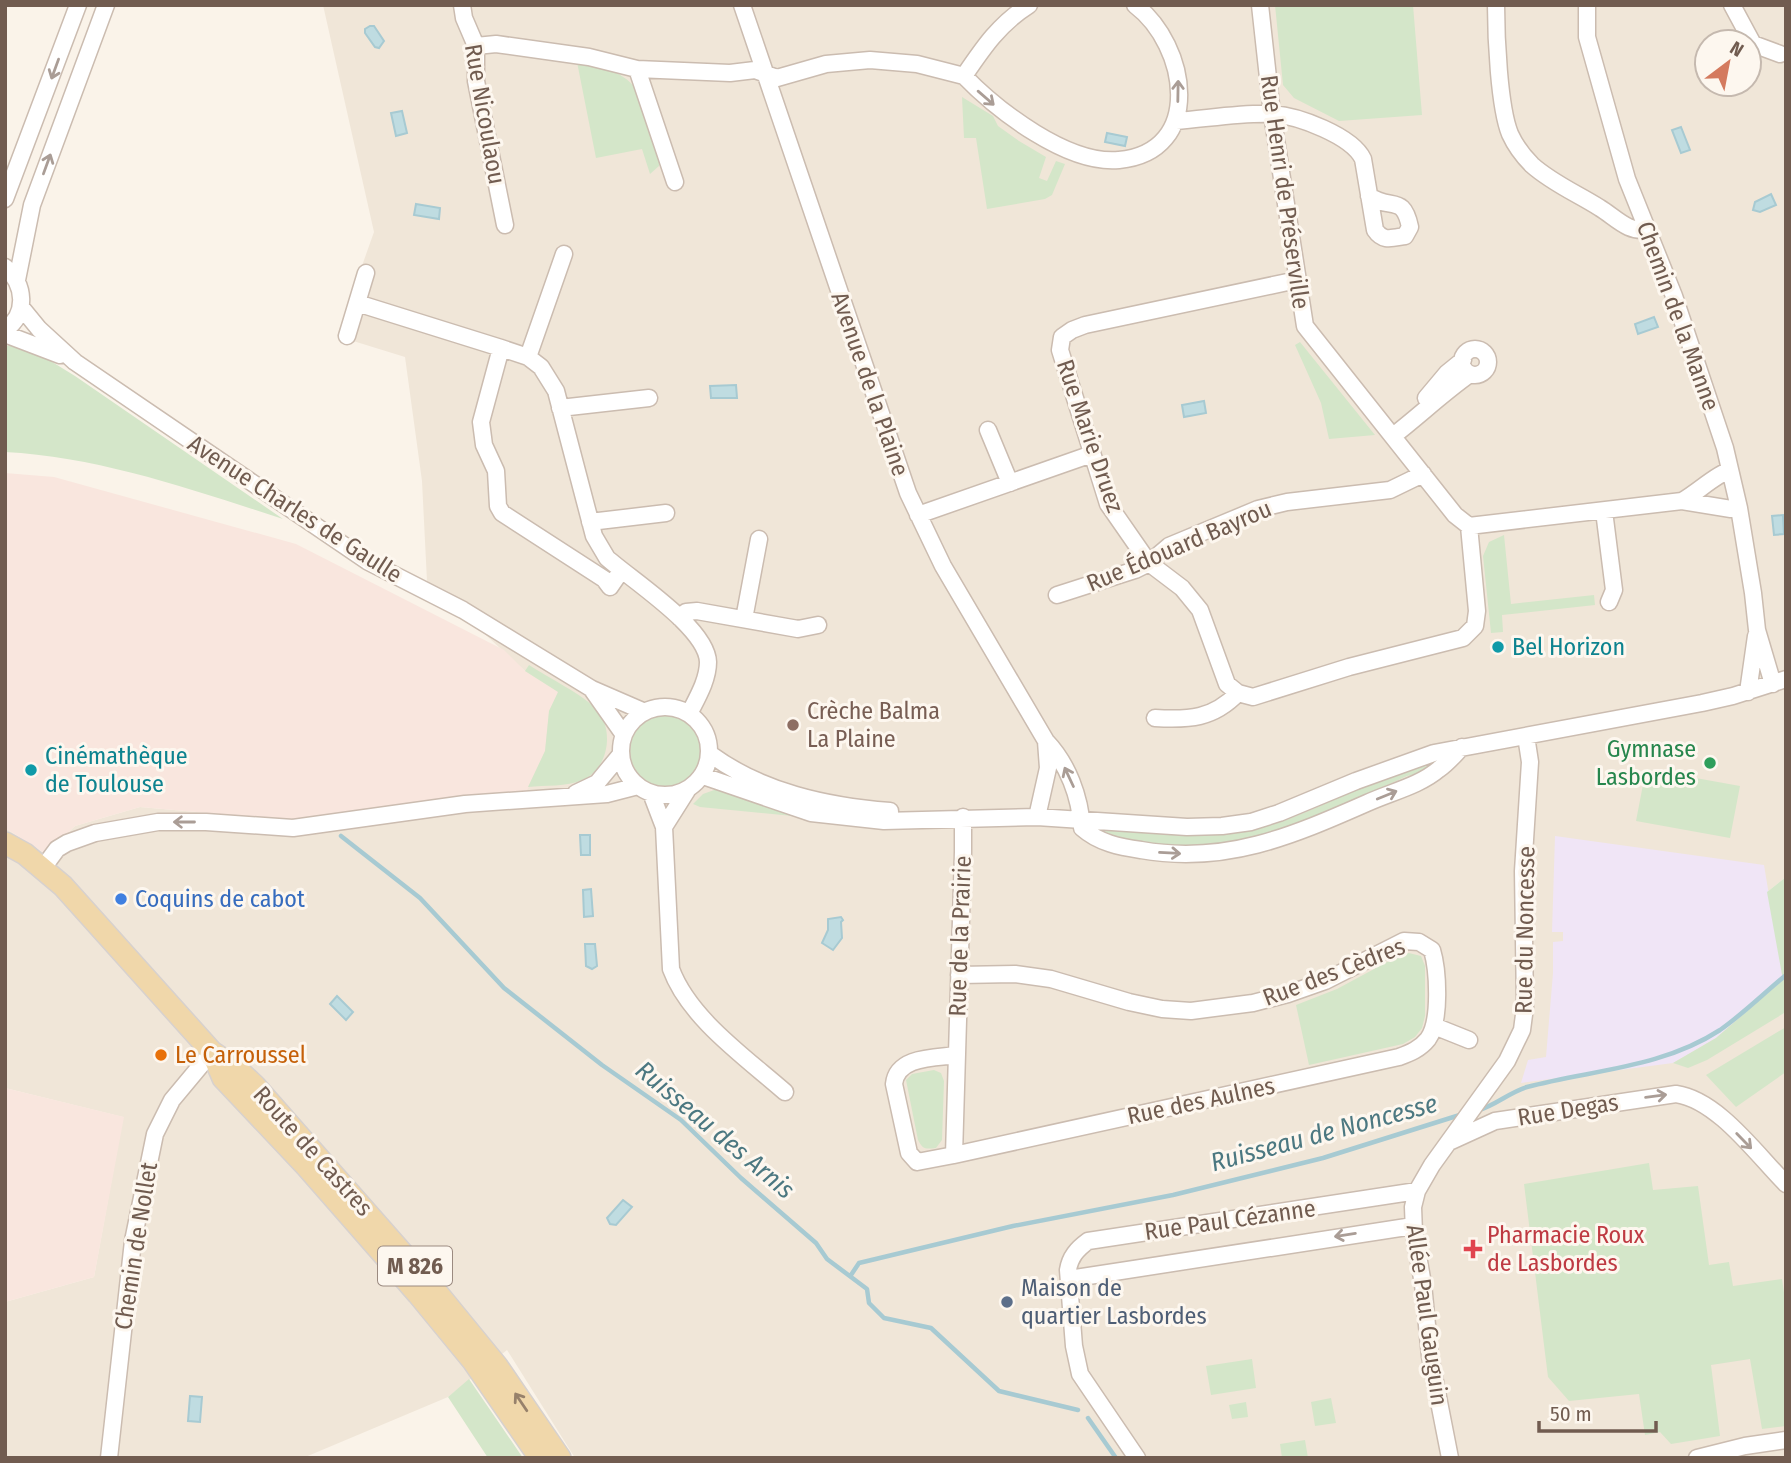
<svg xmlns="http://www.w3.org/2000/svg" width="1791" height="1463" font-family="'Fira Sans Condensed',sans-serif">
<rect width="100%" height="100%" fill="#faf3e9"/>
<path fill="#f0e6d8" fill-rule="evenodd" d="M323,5h1463v872l-19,15 16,88 -28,49 31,-17v446h-1211l-68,-108 -59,47 -145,61h-298v-156l89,-25 29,-160 -118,-29v-260l41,26 29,-28 65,-19 191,17 194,-153 -98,-90 -5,-100 -17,-124 -68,-21 37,-104zM1707,42h42v42h-42z"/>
<path fill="#f9e6de" d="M5,473l49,4 242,67 208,106 21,21 34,21 -10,19 -4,40 -19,42 -195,31 -191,-17 -65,19 -29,28 -41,-26z
M5,1088l119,29 -30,160 -89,25z"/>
<path fill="#f0e5f6" d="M1555,836l209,29 19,115 -67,58 -43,25 -152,20 7,-23 18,-3 7,-84v-31l10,-1v-9h-11z"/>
<path fill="#d4e6c9" d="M1275,5h138l9,110 -83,6 -45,-23 -11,-13z
M577,62c23,6 44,7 59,27l23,69v8l-9,8 -8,-25 -46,9z
M962,97l31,19 5,10 21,15 27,16 -7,21 8,3 9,-20 9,3 -13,31 -7,4 -58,10 -11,-71h-12z
M1300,342l75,93 -46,4 -8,-36 -26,-58z
M12,345l37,15 26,16 208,143c-90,-29 -183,-62 -278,-67v-106z
M1504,535l7,69 83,-9 1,10 -93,10 1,17 -12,1 -8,-77 6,-14z
M529,665c18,12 55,30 68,45 18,21 11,60 -15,70 -15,7 -37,5 -54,7l17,-36 4,-40 9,-19 -33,-21z
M630 751a36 36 0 1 1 72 0a36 36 0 1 1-72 0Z
M1434,762l2,3 -3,5 -26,6 -105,48 -60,19 -60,4 -51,-3 -31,-12 3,-4c63,8 125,14 186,-9 49,-19 94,-45 145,-57z
M1646,769l94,17 -10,52 -94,-17z
M717,789l11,2 75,26 -103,-10 -7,-3 10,-10z
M1786,877v135l-79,48 -19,8 -15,-5 43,-25 67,-58 -16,-88z
M1409,953l12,3 4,10v50l-3,12 -7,9 -12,7 -94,21 -13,-60 41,-16 65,-35z
M1786,1027v45l-50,35 -30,-32z
M934,1070l7,3 3,8 -2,59 -6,8c-10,1 -13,2 -18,-8l-12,-60 6,-6z
M1649,1163l4,27 45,-4 11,79 20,-3 4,24 49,-7 4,27v120l-24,3 -12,-70 -39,6 9,71 -49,8 -11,-12 -15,3 -6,-41 -70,7 -21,-24 -24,-193z
M1252,1359l4,29 -45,7 -5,-29z
M469,1379l54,79h-35l-40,-61z
M1331,1398l5,25 -21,3 -4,-24z
M1246,1402l2,15 -16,2 -3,-14z
M1305,1440l3,18h-26l-2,-14z"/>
<path fill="#bfdce1" stroke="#a7cad2" stroke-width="2" d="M370,26h4l10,15 -5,7 -4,-1 -10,-14v-4z
M402,111l5,22 -11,3 -5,-23z
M1681,127l9,23 -9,3 -9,-23z
M1107,133l20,4 -2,9 -20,-4z
M1771,194l5,11 -16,7 -7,-2 2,-8z
M416,204l24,4 -1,11 -25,-4z
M1654,317l4,10 -20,7 -3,-10z
M736,385l1,13h-26l-1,-12z
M1204,401l2,12 -22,4 -2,-12z
M1783,515l1,19 -10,1 -2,-19z
M580,835h10v20h-9z
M591,889l2,27 -9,1 -1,-27z
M841,917l2,3 -2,2 1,16 -9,12 -11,-7 6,-13v-11z
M585,944h10l2,22 -5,3 -6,-3z
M337,996l16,16 -7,8 -16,-16z
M623,1200l9,7 -16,18 -6,-1 -3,-6z
M190,1396l12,1 -2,25 -12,-1z"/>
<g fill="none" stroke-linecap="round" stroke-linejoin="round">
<path stroke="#a7cad2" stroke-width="4.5" d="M341,836l79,62 84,90 98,77 79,55 60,58 75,65 11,16 40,30 2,14 15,15 47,10 68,63 79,19
M1479,1110c17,-5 31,-18 48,-23 64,-17 135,-19 193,-57 23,-16 44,-37 66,-55
M851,1275l8,-12 154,-37 160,-31 150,-37 140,-44
M1088,1418l28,40"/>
<g stroke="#cbbcb0" stroke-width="19">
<path id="minor" d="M462,5l2,13 12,28v35l29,144
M742,5l166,488 35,73 103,175c22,23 34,56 36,87 17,15 38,19 59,22 84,15 151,-14 226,-47 24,-11 52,-17 72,-34 9,-6 16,-15 23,-22
M1029,5c-30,19 -46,43 -65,71 34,35 104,89 155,84 86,-8 69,-115 16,-155
M1260,5l12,109 33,212 150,189 14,11 213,-25 49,8 8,-1
M1496,5c0,31 3,102 14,129 5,11 13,22 22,31 20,18 46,29 68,43 15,9 29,26 48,21
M1587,5v32l40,142 47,117 51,152 14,60 14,85 4,37 16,54
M1732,5l21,39 27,10
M476,46l20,-2 93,13 48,12 93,4 25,-3 22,8 49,-14 44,-4 47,4 47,12
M637,69l38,113
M1176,121c29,-2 69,-9 97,-7 26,2 79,22 90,45l12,71c8,12 17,8 30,6l5,-9c-7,-33 -18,-16 -41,-31
M5,199l73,-194
M5,267c20,17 23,47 0,63
M17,280l15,-75 74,-200
M1297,280l-212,45 -13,5 -10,7 -2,13 48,154 41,59 33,25 18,22 27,74 11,9 15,4 96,-30 114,-29 12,-12 2,-15 -8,-85
M357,303l144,45 27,9 13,10 15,24 38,145 13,22c26,23 100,70 101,104 0,18 -11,36 -19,52
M21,307l18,22 36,33 292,199 96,49 129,79 53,23
M5,334l55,21
M347,336l19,-63
M501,348l-20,74 3,23 12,26 2,35 4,7 102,66 6,8 11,-16
M1462 362a13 13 0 1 1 26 0a13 13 0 1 1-26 0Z
M528,357l36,-103
M1426,398l21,-25 16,-13
M560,408l89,-10
M988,430l22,53
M1393,436c26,-20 50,-43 77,-62
M1682,501c16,-9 33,-26 48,-31
M1604,511l10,79 -5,12
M918,515l174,-61
M590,522l76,-9
M1057,595l78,-25 14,-7 20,-17 89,-37 29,-7 103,-12 33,-16
M680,618l6,-6 11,-1 101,18 20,-4
M744,619l15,-80
M593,691l31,44
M1748,692l8,-56
M621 751a44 44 0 1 1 88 0a44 44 0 1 1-88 0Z
M1155,718c34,2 58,1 83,-25
M710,754c52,38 116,52 180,57
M703,776l108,37 73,8 153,-4 150,10 35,-1 29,-4 28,-9 77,-32 78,-28 268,-50 31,-7 53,-17
M576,793l21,-10 24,-29
M651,793l13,34 7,142c18,49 74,88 114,123
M1037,817l11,-49 -2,-27
M664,827l24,-38
M43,868l14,-19 10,-6 28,-10 63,-11h48l87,6 172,-24 142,-10 31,-8
M1434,1026l35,14
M957,1055c-22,3 -60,1 -63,29l15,69 8,9 37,-7 9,-303v-35
M1449,1142l46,-21 181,-27c42,6 81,61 110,90
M954,1155l445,-98c11,-4 21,-8 29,-18 13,-18 10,-69 4,-89l-13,-8 -15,-1 -79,40 -37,13 -35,9 -62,8 -29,-2 -33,-7 -78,-23 -36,-5 -56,1
M1069,1279l344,-53
M109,1458l24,-217 22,-107 17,-34 40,-48
M1137,1458l-57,-84 -6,-28 -6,-76c2,-13 9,-21 20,-29l329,-50
M1450,1458l-20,-102 -7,-72 -9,-51 -1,-26 4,-16 15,-26 75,-104 15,-31 3,-23 -2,-136 7,-109 -4,-26
M1697,1458l48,-12 41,-6"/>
</g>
<g stroke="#d7d1ce" stroke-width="24">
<path id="major" d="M5,843l20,11 38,32 149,166 25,17 18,17 179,203 63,77 63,92
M212,1052l11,26 84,89 111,127 55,67 67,97"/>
</g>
<use href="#minor" stroke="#fff" stroke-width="16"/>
<use href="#major" stroke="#f0d7aa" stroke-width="21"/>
</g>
<defs><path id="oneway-shaft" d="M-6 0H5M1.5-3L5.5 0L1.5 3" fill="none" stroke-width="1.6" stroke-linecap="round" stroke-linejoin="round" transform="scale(1.75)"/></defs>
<g stroke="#aa9d96">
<use href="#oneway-shaft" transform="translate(55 69) rotate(110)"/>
<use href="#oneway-shaft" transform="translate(1178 91) rotate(-89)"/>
<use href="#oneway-shaft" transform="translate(986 98) rotate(41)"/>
<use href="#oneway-shaft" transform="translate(47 164) rotate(-70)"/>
<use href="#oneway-shaft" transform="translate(1069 777) rotate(-115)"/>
<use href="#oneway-shaft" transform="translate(1387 795) rotate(-22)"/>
<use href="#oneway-shaft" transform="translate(184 822) rotate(-180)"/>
<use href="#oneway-shaft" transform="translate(1170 853) rotate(3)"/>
<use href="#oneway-shaft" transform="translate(1656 1096) rotate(-7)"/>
<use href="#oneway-shaft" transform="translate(1744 1141) rotate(46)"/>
<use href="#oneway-shaft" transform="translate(1345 1235) rotate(171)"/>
</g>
<use stroke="#97816b" href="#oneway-shaft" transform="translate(521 1402) rotate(-124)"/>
<g fill="#0f9aa8" stroke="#fdf7ef" stroke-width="2.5">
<circle cx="1498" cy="647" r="7"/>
<circle cx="31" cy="770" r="7"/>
</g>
<circle fill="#8d6e63" stroke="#fdf7ef" stroke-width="2.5" cx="793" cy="725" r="7"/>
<circle fill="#2e9e5b" stroke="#fdf7ef" stroke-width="2.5" cx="1710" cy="763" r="7"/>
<circle fill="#3f7fe0" stroke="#fdf7ef" stroke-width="2.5" cx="121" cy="899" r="7"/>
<circle fill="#e8710a" stroke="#fdf7ef" stroke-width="2.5" cx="161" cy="1055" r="7"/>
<path fill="#e0444e" stroke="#fdf7ef" stroke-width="2.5" d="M1469.5 1238.5h7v7h7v7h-7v7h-7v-7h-7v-7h7z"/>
<circle fill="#5c6f8a" stroke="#fdf7ef" stroke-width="2.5" cx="1007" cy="1302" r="7"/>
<g text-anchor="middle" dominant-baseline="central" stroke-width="6" stroke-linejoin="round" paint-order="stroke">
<rect fill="#fdf7ef" stroke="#9b8a80" stroke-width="2" x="378" y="1246.5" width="74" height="39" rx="5"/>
<g font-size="23" font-weight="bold" fill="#715c50">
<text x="415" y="1266">M 826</text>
</g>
<g font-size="24" fill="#715c50" stroke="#fdf7ef">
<text transform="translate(485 114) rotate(80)">Rue Nicoulaou</text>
<text transform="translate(1285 192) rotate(82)">Rue Henri de Préserville</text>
<text transform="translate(1678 316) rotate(70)">Chemin de la Manne</text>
<text transform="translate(870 384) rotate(71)">Avenue de la Plaine</text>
<text transform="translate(1090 436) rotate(71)">Rue Marie Druez</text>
<text transform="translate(295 509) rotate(33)">Avenue Charles de Gaulle</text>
<text transform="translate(1179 546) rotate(-23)">Rue Édouard Bayrou</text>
<text transform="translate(1525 930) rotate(-89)">Rue du Noncesse</text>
<text transform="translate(960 936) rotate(-88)">Rue de la Prairie</text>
<text transform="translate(1334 972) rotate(-21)">Rue des Cèdres</text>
<text transform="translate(1201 1101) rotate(-12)">Rue des Aulnes</text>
<text transform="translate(1568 1110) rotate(-9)">Rue Degas</text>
<text transform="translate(313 1151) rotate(48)">Route de Castres</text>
<text transform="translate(1230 1220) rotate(-8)">Rue Paul Cézanne</text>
<text transform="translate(136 1246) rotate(-81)">Chemin de Nollet</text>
<text transform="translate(1427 1315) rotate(82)">Allée Paul Gauguin</text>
</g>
<g font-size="24" fill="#0d838f" stroke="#fdf7ef" text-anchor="start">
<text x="1512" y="647">Bel Horizon</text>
<text x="45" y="756">Cinémathèque<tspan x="45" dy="28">de Toulouse</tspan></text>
</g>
<g font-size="24" fill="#785e54" stroke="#fdf7ef" text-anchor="start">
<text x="807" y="711">Crèche Balma<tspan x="807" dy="28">La Plaine</tspan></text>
</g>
<g font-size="24" fill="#27864d" stroke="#fdf7ef" text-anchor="end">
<text x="1696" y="749">Gymnase<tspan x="1696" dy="28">Lasbordes</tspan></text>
</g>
<g font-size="24" fill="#366cbe" stroke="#fdf7ef" text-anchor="start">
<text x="135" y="899">Coquins de cabot</text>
</g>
<g font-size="24" fill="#c56008" stroke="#fdf7ef" text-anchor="start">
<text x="175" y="1055">Le Carroussel</text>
</g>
<g font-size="24" fill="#be3a42" stroke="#fdf7ef" text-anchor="start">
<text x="1487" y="1235">Pharmacie Roux<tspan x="1487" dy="28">de Lasbordes</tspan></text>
</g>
<g font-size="24" fill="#4e5e75" stroke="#fdf7ef" text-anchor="start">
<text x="1021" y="1288">Maison de<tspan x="1021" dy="28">quartier Lasbordes</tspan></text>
</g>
<g font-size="26" font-style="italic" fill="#4c7881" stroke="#fdf7ef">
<text transform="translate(715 1130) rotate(40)">Ruisseau des Arnis</text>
<text transform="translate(1324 1133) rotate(-15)">Ruisseau de Noncesse</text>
</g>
</g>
<rect width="1791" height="1463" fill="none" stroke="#715c50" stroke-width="14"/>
<g transform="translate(1728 63) rotate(32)"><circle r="33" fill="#fdf7ef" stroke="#c5b9af" stroke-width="2"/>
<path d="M0-5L12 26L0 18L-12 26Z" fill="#d47a5e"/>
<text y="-10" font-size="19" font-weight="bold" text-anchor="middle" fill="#715c50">N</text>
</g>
<path d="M1539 1421v10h117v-10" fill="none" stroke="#715c50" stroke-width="3.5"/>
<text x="1550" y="1421" font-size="21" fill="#715c50" stroke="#fdf7ef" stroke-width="5" paint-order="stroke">50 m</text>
</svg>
